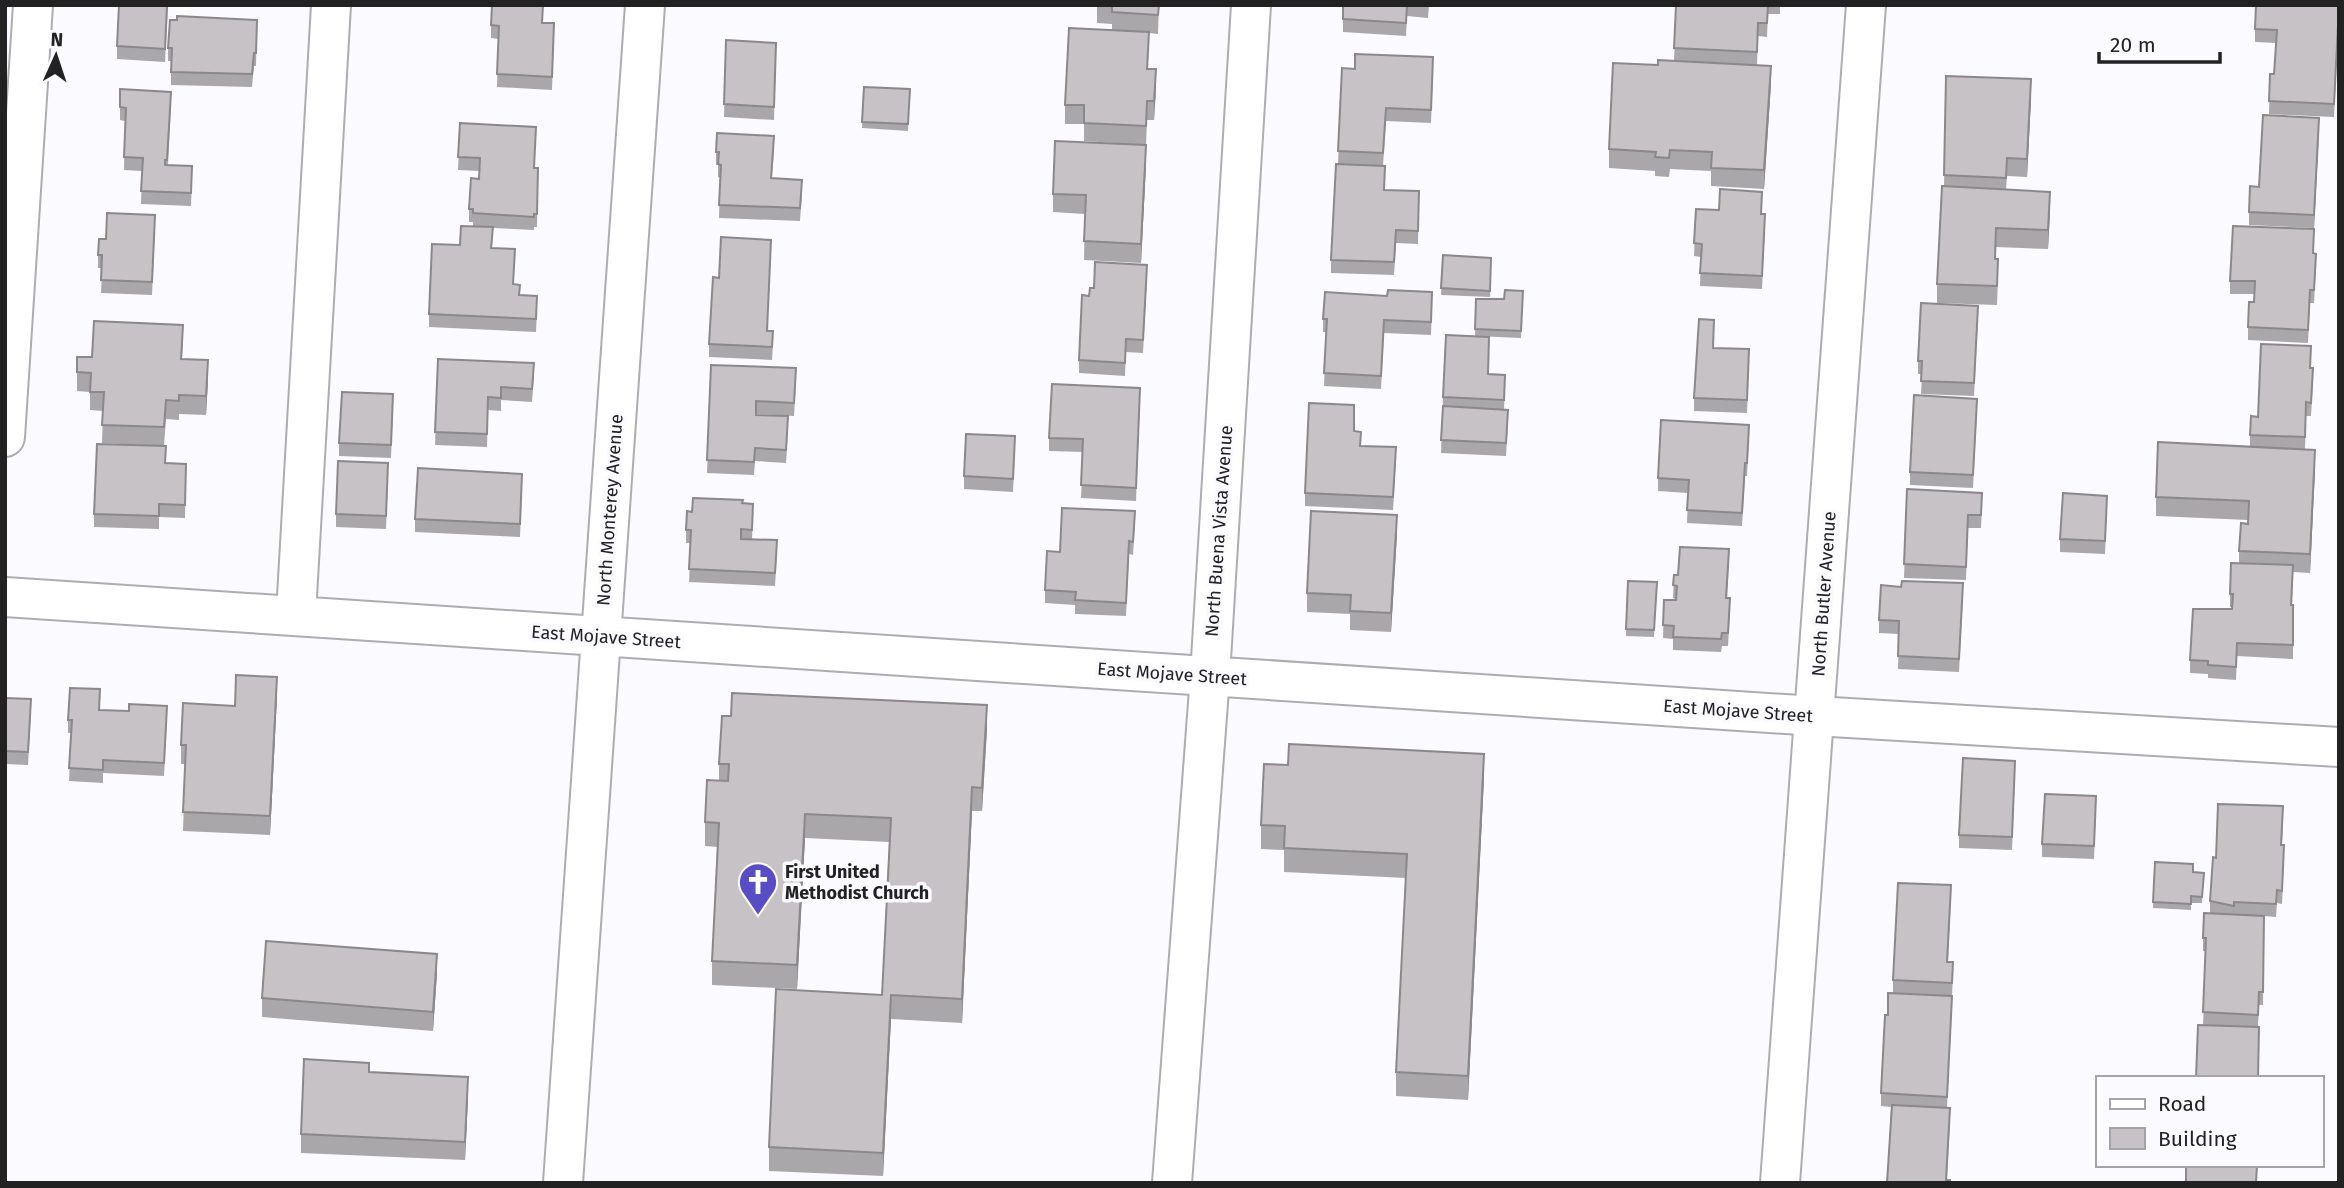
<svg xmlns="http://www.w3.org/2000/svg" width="2344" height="1188" font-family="'Fira Sans',sans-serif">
<rect width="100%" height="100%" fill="#fbfbff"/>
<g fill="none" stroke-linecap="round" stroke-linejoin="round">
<g stroke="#acadb1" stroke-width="42">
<path id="minor" d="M5,437l28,-432
M5,597l1810,119 524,31
M296,614l35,-609
M563,1183l82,-1178
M1172,1183l38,-507 41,-671"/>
</g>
<g stroke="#acadb1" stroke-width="42">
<path id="major" d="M1780,1183l86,-1178"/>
</g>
<use href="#minor" stroke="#fff" stroke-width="38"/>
<use href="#major" stroke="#fff" stroke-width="38"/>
</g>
<path fill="#aaa7aa" d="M168,5l-3,57 -48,-3v-13z
M1097,5h62l-1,29 -9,-1 -1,36 8,19 -2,32h-7l-1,25 -62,-4v-17h-19v-19l47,-75v-6l-15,-1z
M1343,5h86l-1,13 -21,-2 -1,20 -63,-4z
M1676,5h104v9h-12l-1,23 -9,-1 -1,29 -83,-4z
M2339,18l-5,99 -65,-3 1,-40h4l2,-31 -21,-1v-13z
M257,20l-1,46h-2l-2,21 -81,-2v-24h-3v-13z
M542,23l12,13 -2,54 -55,-3 1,-48 -7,-1v-13z
M726,40l50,16 -2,64 -50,-3z
M1342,68l91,2 -2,53 -45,-2 -3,45 2,24 34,1 -1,53 -22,-1 -2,32 -63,-2v-13l7,-96z
M1946,76l85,22 -4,79 -20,-1 -1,14 44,21 -2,38 -52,-2v12l2,19 -1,27 -60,-2v-19l7,-97z
M1771,84l-7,105 -53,-3v-15l-41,-2 -1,8 -14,-1v-5l-46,-3v-19z
M864,87l46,2 -2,42 -46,-3z
M171,105l-3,60 24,14 -1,27 -50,-2 1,-33 -18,-1 1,-49 -5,-1v-13z
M460,123l75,45 3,13 -1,46h-3v3l-41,-2 -1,20 28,47 17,14 -1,23 -107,-5v-13l31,-69 13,-19v-4h-4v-13l10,-30 1,-8 -22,-1z
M2319,131l-5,97 -65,-3v-13l10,-25z
M774,149l-2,29 30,15 -2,28 -81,-3 1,-40 -2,-1v-12h-2v-13z
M1146,164l-5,99 -57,-3 1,-46 -32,-2v-18z
M1696,209l66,5 3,13 -3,62 -62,-3 1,-29 -7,-1z
M155,228l-3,67 -51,-2 1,-25h-4v-13l8,-16z
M771,253l-4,78 6,13 -1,16 -63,-3v-13l10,-66z
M2313,253l3,14 -2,36h-4l-2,40 -60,-3v-13l6,-25v-8h-24v-13z
M1443,255l48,3 -1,39 -49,-2z
M1147,278l-4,75 -17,-1 -1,24 -46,-3v-13l10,-64z
M1523,291l-2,47 -46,-2 1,-37h28z
M1432,305l-1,30 -47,-2 -3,56 -57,-3 2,-54h-3v-13z
M1978,319l-4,77 -53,-2 1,-20h-4v-13z
M1714,333v15l35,14 -2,51 -53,-2v-13z
M183,344l-1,15 26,20 -2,36 -27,-1v6l-13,-1 -2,27 -62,-3 1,-32 -13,-1v-18l-13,-1v-19l15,-15z
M438,359l96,17 -2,26 -31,-2v11l-13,-1 -1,37 -52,-2z
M711,365l85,16 -2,35 -38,-2 32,16 -2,33 -31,-2 -1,14 -47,-2z
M2311,368l2,13 -2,35h-5l-1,33 10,19 -5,105 -17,-1 -1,33h1v54l-56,-3 -1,24 -28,-2v-4l-18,-1v-13l42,-51v-2h-2v-13l9,-31v-12l9,-31 -92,-4v-19l94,-50v-12l8,-18z
M1488,374l17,14 -1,22 4,13 -2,33 -65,-3 2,-56z
M1140,402l-4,99 -55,-3 2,-46 -34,-1v-13z
M393,407l-2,51 -52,-2v-13z
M1977,412l-4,76 -63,-3v-13z
M1354,431l7,15 35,14 -3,50 -88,-4v-13z
M1749,438l-2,38h-2l-3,50 -55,-3 1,-30 -30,-2v-13z
M1015,449l-2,43 -49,-3v-13z
M166,463l20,14 -1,41 -26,-1v12l-65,-2v-13z
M388,477l-2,52 -50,-2v-13z
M522,487l-2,50 -105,-5v-13z
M1907,489l75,17 -1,22h-13l-2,52 -62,-2z
M742,503l11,14 -1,23 25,13 -2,33 -86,-4 2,-39h-5v-13l6,-18z
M2107,509l-2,45 -45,-2v-13z
M1135,524l-2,31 -4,-1 -3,62 -51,-2v-9l-30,-2v-13l15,-38z
M1397,534l-6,98 -41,-2v-16l-43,-2v-19z
M1729,562l-2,36 3,13 -2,35h-6l-1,6 -48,-2v-11l-10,-1 1,-38h12v-1l-3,-1 1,-23h4z
M1628,581l29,1 -3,55 -28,-1z
M1963,596l-4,76 -61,-3 1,-35 -20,-1v-13z
M277,696l-7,139 -87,-4 2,-67h-4v-19l54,-39z
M5,698l26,14 -3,53 -23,-1z
M100,710l67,9 -3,57 -61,-3v10l-34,-2 2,-48h-3v-13z
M987,729l-5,82h-10l-10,212 -71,-4 -8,157 -114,-5v-24l113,-152 7,-153 -84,-4 -8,151 -85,-4v-24l5,-114 -12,-1v-24l14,-42v-16z
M2015,774l-3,76 -53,-2v-13z
M1484,778l-16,322 -72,-4v-24l10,-194 -122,-6v-22l-23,-1v-24z
M2096,809l-2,50 -52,-2v-13z
M2283,820l-1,25 2,13 -2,46 -5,-1 -1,14 -12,-1 -1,89h-4l-1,22 -55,-2 3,-74h-3v-13l7,-25v-12l6,-43z
M2155,862l38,10 11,1 -2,30h-11v7l-38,-2z
M1951,898l-3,64 5,13 -1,21 -59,-3v-13z
M437,973l-4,58 -171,-14v-19z
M1952,1010l-5,98 3,13 -3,59 -60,3 4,-76 -10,-1v-13z
M369,1072l99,24 -3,64 -164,-7v-19z"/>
<path fill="#8b888b" d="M1771,66v18l-7,105v-19z
M1156,69v19l-2,32v-19z
M2031,79v19l-4,79v-18z
M2319,118v13l-5,97v-13z
M1146,145v19l-5,99v-19z
M2050,192v19l-2,38v-19z
M208,360v19l-2,36v-19z
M2315,450v18l-5,105v-19z
M1397,515v19l-6,98v-19z
M277,677v19l-7,139v-19z
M987,705v24l-5,82v-23z
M1484,754v24l-16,322v-24z
M972,787v24l-10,212v-24z
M805,814v24l-8,151v-24z
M437,954v19l-4,58v-19z
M891,995v24l-8,157v-23z
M468,1077v19l-3,64v-18z"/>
<path fill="#c6c2c6" stroke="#8b888b" stroke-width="2" d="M119,5h48l-2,44 -48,-3z
M492,5h51l-1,18h12l-2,54 -55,-3 2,-48 -8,-1z
M1112,5h47l-1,10 -46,-3z
M1343,5h64l-1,18 -63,-4z
M1676,5h92l-1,18h-9l-1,29 -83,-4z
M2256,5h83l-5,99 -65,-3 1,-27h4l3,-44 -22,-1z
M177,16l80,4 -1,33h-2l-2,21 -81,-2 1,-24h-4l2,-28h7z
M1069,28l80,4 -2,37h9l-2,32h-7l-1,25 -62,-3v-18h-19z
M726,40l50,3 -2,64 -50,-3z
M1355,54l78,3 -2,53 -45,-2 -3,45 -45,-2 4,-83 13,1z
M1658,60l113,6 -7,104 -53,-2 1,-16 -42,-2 -1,8 -14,-1 1,-5 -47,-3 4,-86 45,2z
M1946,76l85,3 -4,80 -20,-1 -1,20 -62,-3z
M864,87l46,2 -2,35 -46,-2z
M120,89l51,3 -4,68h-2v5l27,1 -1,27 -50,-2 2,-33 -19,-1 2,-49 -6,-1z
M2263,115l56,3 -5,97 -65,-3 1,-26 9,1z
M460,123l76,4 -2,41h4l-1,46h-3v3l-61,-4v-4h-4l2,-31 8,1 1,-21 -22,-1z
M717,133l57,3 -3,42 31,2 -2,28 -81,-3 2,-40 -3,-1 1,-12h-3z
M1055,141l91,4 -5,99 -57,-3 2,-46 -33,-1z
M1336,164l49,2 -1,24 35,1 -1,40 -22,-1 -2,32 -63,-2z
M1942,186l108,6 -2,38 -52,-2 -1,31h3l-1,27 -60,-2z
M1720,189l42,3 -1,22h4l-3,62 -62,-3 2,-29 -8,-1 2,-34 23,1z
M107,213l48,2 -3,67 -51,-2 1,-25h-4l1,-16h7z
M461,226l32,1 -2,21 24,1 -2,35 7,1 -1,10 18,1 -1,23 -107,-5 3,-70 28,1z
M2233,226l81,3 -1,24 3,1 -2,36h-4l-2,40 -60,-3 1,-25h5l1,-21h-25z
M721,237l50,3 -4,91h6l-1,16 -63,-3 4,-67 6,1z
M1443,255l48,3 -1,33 -49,-3z
M1095,262l52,3 -4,75 -17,-1 -1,24 -46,-3 3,-65 7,1 1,-8h4z
M1388,290l44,2 -1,30 -47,-2 -3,56 -57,-3 3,-54h-4l2,-27 62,4z
M1505,290l18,1 -2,40 -46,-2 1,-30h28z
M1921,303l57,3 -4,77 -53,-2 1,-20h-4z
M1699,319l15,1 -1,28 36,1 -2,51 -53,-2z
M94,321l89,4 -2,34 27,1 -2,36 -27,-1v6l-13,-1 -2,27 -62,-2 2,-33h-14l1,-19 -14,-1v-15h15z
M1446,335l43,2 -1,37 17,1 -1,25 -61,-3z
M2261,344l50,2 -1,22h3l-2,35 -5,-1 -1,35 -55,-2 1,-19 7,1z
M438,359l96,4 -2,26 -31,-2v11l-13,-1 -1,37 -52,-2z
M711,365l85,3 -2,35 -38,-2v14l32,1 -2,34 -31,-2 -1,14 -47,-2z
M1052,384l88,4 -4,100 -55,-3 2,-46 -34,-1z
M342,392l51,2 -2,51 -52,-2z
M1914,395l63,4 -4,76 -63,-3z
M1309,403l45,2v26l7,1 -1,14 36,1 -3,50 -88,-4z
M1443,406l65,4 -2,33 -65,-3z
M1661,420l88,5 -2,38h-2l-3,50 -55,-3 2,-30 -31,-2z
M966,434l49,2 -2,43 -49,-3z
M2158,442l157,8 -5,104 -71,-3 2,-28 7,1 1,-23 -93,-4z
M97,444l69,2 -1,17 21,1 -1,41 -26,-1v12l-65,-2z
M338,461l50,2 -2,53 -50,-2z
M418,468l104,6 -2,50 -105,-5z
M1907,489l75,4 -1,22h-13l-2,52 -62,-3z
M2063,493l44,3 -2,45 -45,-2z
M693,498l50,2 -1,3 11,1 -1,26 -11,-1v10l36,1 -2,33 -86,-4 2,-39h-5l1,-19 5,1z
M1062,508l73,3 -2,31 -4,-1 -3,62 -51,-3 1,-8 -31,-2 2,-39 13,1z
M1311,511l86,4 -6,98 -41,-2 1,-16 -44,-2z
M1680,547l49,2 -3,49h4l-2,35h-6l-1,6 -48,-2 1,-11 -11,-1 1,-25h12l1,-14 -4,-1 1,-10h4z
M2231,563l62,2 -2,40h2v40l-56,-2 -1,24 -28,-2v-4l-18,-1 3,-51h39l1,-15h-3z
M1628,581l29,1 -3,48 -28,-1z
M1902,581l61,2 -4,76 -61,-3 1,-35 -20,-1 2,-35 20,2z
M236,675l41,2 -7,139 -87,-4 3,-67h-5l2,-42 52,3z
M70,688l30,1 -1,21 30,1v-7l38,2 -3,57 -61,-3v10l-34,-2 3,-48h-4z
M732,693l255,12 -5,83 -10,-1 -10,212 -71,-4 -8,158 -114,-6 7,-158 106,6 9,-177 -86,-4 -8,151 -85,-4 7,-138 -14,-1 2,-42 21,1 1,-17h-10l3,-48h9z
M5,698l26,1 -3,53 -23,-1z
M1289,744l195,10 -16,322 -72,-4 11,-218 -123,-6 1,-22 -24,-1 3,-61 24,1z
M1963,758l52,3 -3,76 -53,-2z
M2045,794l51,2 -2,50 -52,-2z
M2218,804l65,2 -2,39h3l-2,46 -5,-1 -1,14 -42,-2v4l-24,-5 3,-44 3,1z
M2155,862l38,2v8l11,1 -2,24 -11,-1v8l-38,-2z
M1898,883l53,2 -4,77h6l-1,21 -59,-3z
M2204,913l60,3 -1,76h-4l-1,23 -55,-3 3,-74h-3z
M266,941l171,13 -4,58 -171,-14z
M1888,993l64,3 -5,101 -66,-4 4,-78h3z
M2198,1025l61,2 -1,51h-62z
M304,1059l65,4v9l99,5 -3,65 -164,-8z
M1892,1105l58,3 -4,72h4v3h-63z
M2186,1165h71l-1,18h-70z"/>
<defs>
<g id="church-pin" transform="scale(2.0125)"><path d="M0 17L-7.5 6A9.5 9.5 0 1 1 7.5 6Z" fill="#594dc5" stroke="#fbfbff"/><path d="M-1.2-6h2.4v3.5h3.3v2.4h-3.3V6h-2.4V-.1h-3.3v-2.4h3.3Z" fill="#fff"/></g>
</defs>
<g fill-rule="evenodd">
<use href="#church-pin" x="758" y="882"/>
</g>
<g text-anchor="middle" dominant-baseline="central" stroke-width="7" stroke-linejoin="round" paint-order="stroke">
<g font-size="18" fill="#222223" stroke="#fbfbff">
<text transform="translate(610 510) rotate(-86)">North Monterey Avenue</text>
<text transform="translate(1219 531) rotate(-86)">North Buena Vista Avenue</text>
<text transform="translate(1824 594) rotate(-86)">North Butler Avenue</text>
<text transform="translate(606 637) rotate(4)">East Mojave Street</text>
<text transform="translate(1172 674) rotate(4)">East Mojave Street</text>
<text transform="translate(1738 711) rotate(4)">East Mojave Street</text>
</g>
<g font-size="18" font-weight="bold" fill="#222223" stroke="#fbfbff" text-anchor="start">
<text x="785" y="872">First United<tspan x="785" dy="21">Methodist Church</tspan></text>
</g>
</g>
<rect width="2344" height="1188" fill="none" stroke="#222223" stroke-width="14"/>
<rect x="2096" y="1076" width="228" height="91" fill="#fbfbff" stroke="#a4a4a7" stroke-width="2"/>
<rect x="2110" y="1099" width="35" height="10" fill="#ffffff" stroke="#a4a4a7" stroke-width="2"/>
<text x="2158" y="1111" font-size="21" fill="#222223">Road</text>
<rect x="2110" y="1128" width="35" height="21" fill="#c6c2c6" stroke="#a4a4a7" stroke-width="2"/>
<text x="2158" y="1146" font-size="21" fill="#222223">Building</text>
<g transform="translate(56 56) rotate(3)" stroke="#fbfbff" stroke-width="5" paint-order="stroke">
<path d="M0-5L12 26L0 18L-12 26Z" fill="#222223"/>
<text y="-10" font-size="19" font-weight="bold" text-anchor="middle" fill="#222223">N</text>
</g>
<path d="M2099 52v10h121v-10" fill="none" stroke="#222223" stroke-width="3.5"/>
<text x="2110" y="52" font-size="21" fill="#222223" stroke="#fbfbff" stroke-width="5" paint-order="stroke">20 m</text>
</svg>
